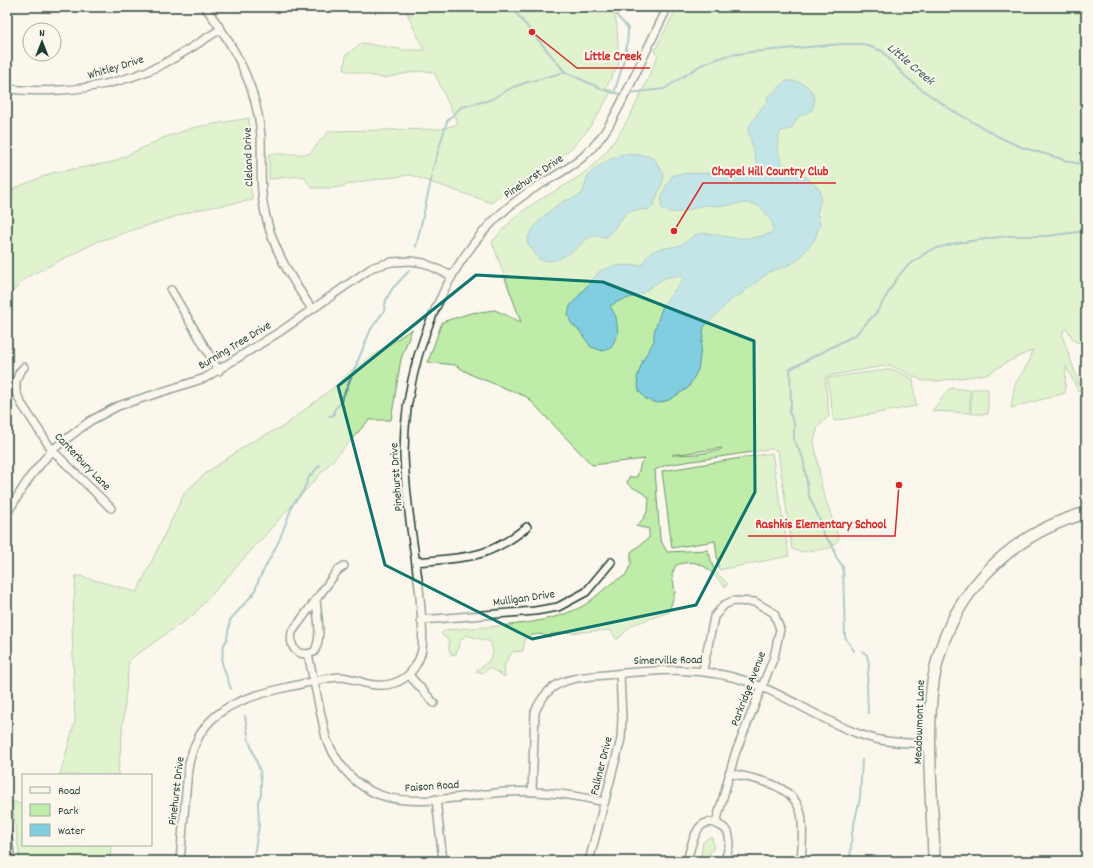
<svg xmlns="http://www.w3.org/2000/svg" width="1093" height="868" font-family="Dekko,sans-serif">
<rect width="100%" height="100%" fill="#fbf7ec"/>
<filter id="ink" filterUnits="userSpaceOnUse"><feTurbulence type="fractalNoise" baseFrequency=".025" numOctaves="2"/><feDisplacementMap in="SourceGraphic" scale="8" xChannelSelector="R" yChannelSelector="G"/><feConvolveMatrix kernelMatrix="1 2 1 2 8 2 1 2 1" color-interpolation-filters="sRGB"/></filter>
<g filter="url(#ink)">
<path fill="#bfeca9" stroke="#6f946e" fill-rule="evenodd" d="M421,7h64l5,5 2,-5h121l4,19 2,38 -14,25 7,1c-14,25 -26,48 -49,65 -24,17 -50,27 -71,48l-82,-28 -47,6 -28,7h-23l-9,-12 -34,3v-25h40l20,-23 112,-2 17,-5 -24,-52 -16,-1 -34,7 -40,-8 2,-15 16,-12 43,7h19l-17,-37 4,2z
M677,7h409v338l-12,-4 -7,-12 -4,2v7l18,51 -3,2 -12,-25 -1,27 -54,15 4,-24 14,-22 4,-12 -24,11 -21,13 -50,7h-15l-33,-16 -63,11 -2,3 4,37 -11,11 -4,13 8,48 17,51 -8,9 -31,4 -8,-3 -14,-98 -6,-2 -106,16 -11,5 5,69 7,13 41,-2 6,20 14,14 -3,3c-17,-18 -23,-30 -49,-22l-4,9 3,18 -6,20 -37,13 -13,13 -3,1 -5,-9 -60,4 -1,4c-10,-6 -15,-4 -25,0l-2,13 -11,1 -8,13 1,12 -15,-9 -8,5 -6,-2 12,-9 5,-9 -2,-11 -25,-7 -6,6 -4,13 -4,1 -3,-5v-9l-8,-7 4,-4c44,-4 98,-3 138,-24 15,-9 25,-24 42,-30l6,-12v-12l18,-14v-9l-13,-3c10,-8 13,-16 13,-28 -6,-7 -15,-8 -22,-15l2,-6h8l4,-14 4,-4 -53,6 -65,-68 -55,-22 -17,-10 -27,-3 14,-40 29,-9 24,-3 26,12 -29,-80c11,-13 21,-24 35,-34 21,-15 45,-24 64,-41 34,-31 48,-70 67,-111l-4,-4zM722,448l-2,2 -21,4 -27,1z
M249,118l2,72 2,10 -57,10 -97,31 -74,37 -18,20v-103l8,-7 37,-15 61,-11 50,-24 29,-10z
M412,329l-11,30 -10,61h-22l-176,195 -64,45 -11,115h-58l15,-54 -3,-97 4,-49 61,17 48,-100 21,-19 45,-31 33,-16 55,-43 13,-13z
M892,369l21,10 3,27 -82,15 -7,-43z
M950,388l20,2v23l-38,-2z
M971,389h17v25h-17z
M772,453l17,103 -70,14 -4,-29 -43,7 -10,-77z
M12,801l11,4v40h88l-1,16h-90z
M712,837l2,10 -6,9 2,5h-14l5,-5 2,-14 5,-4z"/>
<path fill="#82cee1" stroke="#5a949c" d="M787,81c16,-1 34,10 25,29l-14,7 -7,12 -10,2c-7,10 -1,28 3,38l18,9 3,-2 15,14 1,9 -4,14 3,11 -5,15 -17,21 -11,6 -18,6 -29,23 -7,3 -29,29 -6,43 -10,18 -19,12 -11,3 -7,-2 -5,-2 -7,-8 -2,-13 6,-18 11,-19v-9l9,-27 20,-25 -1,-4c-20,-2 -27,10 -42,18 -10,5 -21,5 -30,12l6,11 2,16 -7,15 -8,3 -12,-4 -12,-17 -8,-7 -3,-9 2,-8 30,-35 14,-5 28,-1c10,-19 17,-15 35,-19 10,-2 13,-10 21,-12 9,-2 21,2 30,3 15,3 32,1 45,-5 1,-7 -2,-12 -6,-17 -14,-20 -30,-9 -48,-9 -4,0 -8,-1 -12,-1 -18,2 -26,13 -45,4 -3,-13 4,-24 11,-34 23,-5 65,4 84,-10l-9,-36c2,-5 15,-24 19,-27l1,-6c8,-3 11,-11 19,-15z
M624,154l24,2 6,3 9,14v8l-10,25 -3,3 -22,2 -21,26 -14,-1 -5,2c-14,12 -31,28 -49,21l-12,-17c1,-13 24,-34 36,-40 5,-3 12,-4 17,-7 6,-4 4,-13 8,-19 6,-8 26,-20 36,-22z"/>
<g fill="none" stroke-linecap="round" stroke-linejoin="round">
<path stroke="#5a949c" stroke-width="2" d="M511,7l54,65 37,17 12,4 9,1
M613,7l5,10 10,11c0,23 -7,43 -14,65
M629,93l35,-4 37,-24 24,-9 26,-4 91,-8h20l20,7 23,25 16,13 29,20 49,28 22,10 54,16 11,1
M432,172l15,-51 14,-14 29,-7 23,-13 15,-5 37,-10
M416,247l16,-71
M329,416l5,-1v-5l6,-6 31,-75 13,-18 2,-11 6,-11 17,-18
M854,651l-9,-14 -2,-70 -7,-10 -3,-11 -10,-12 -3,-14 -11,-24 -6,-38 -9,-18v-17l-5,-11 2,-8 -1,-35 65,-34 22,-23 18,-31 10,-13 25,-18 26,-7 52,-7h39l39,-5
M862,651l5,4 2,9 -2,22 1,27
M231,689l-9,-26 1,-16 4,-8 3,-19 24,-27 5,-14 20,-38 14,-37 10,-13 6,-14 11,-12
M245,716l4,25 11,30 1,10v14l-3,6 1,24 -6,36
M850,861l2,-28 8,-35 2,-38"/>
<g stroke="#1f3d34" stroke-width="10">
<path id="street" d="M205,7c29,38 52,79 56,129 1,27 -2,54 5,81 8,34 26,63 46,92
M7,89c53,5 103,0 152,-23 21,-10 42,-25 62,-37
M171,290l48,81
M24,367l-5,6 -3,9v10l5,11 31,47 59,58
M7,513l23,-36 22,-27 38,-29 28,-15 87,-28 76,-47 92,-64 19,-5 19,-1 13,2 28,13
M416,562c50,-5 70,-2 111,-35
M316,599c1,17 7,38 -2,53 -17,6 -25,-4 -22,-20l46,-62 6,-4
M421,620l114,-9 23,-4 28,-15 25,-30
M308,654l18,84c37,88 107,59 182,54 33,-2 65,3 97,10
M703,670l11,-53 10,-12 9,-4 22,1 19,11 6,16 -6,28 -39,97 -19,69
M409,675l25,28
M729,773c25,6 65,10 72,41 3,15 1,32 0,47
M532,792l3,-80c14,-34 38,-34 70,-37 50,-5 99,-10 147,8 38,14 72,39 110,52 22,8 45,8 69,9
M436,799l7,62
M7,831l4,30
M180,861l8,-92c10,-59 50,-70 100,-82 16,-3 34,-9 51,-10 9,0 16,3 25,6 18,5 39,2 50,-15 4,-6 7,-12 8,-19 2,-17 -1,-35 -2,-52 -5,-48 -15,-96 -16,-144 0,-33 5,-65 14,-97 18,-60 50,-120 102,-158 20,-16 46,-25 65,-43 23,-21 35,-50 49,-78 11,-23 22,-47 34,-70
M589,861l32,-122 1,-21 -2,-44
M687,861c5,-18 10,-52 37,-33l4,4 2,10 -5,19"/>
</g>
<g stroke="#1f3d34" stroke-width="14">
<path id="secondary" d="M934,861c-1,-57 -9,-122 -1,-179 13,-83 73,-147 153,-169"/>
</g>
<use href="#street" stroke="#fbf7ec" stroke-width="7"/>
<use href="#secondary" stroke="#fbf7ec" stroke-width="11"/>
</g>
</g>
<path d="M0 0H1093V868H0ZM476,275l127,7 151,59 1,151 -59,113 -164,34 -147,-74 -47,-179z" fill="#fbf7ec" fill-opacity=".55" fill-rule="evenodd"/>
<path fill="none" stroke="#0f766e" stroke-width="3" stroke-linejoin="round" d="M476,275l127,7 151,59 1,151 -59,113 -164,34 -147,-74 -47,-179z"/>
<g text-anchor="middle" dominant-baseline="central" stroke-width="4" stroke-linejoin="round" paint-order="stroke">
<g font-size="12" fill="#1f3d34" stroke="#fbf7ec">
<text transform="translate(116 68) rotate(-17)">Whitley Drive</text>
<text transform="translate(249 157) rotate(-92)">Cleland Drive</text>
<text transform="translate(534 177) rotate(-34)">Pinehurst Drive</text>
<text transform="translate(235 346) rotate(-31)">Burning Tree Drive</text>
<text transform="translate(82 462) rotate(46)">Canterbury Lane</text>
<text transform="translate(397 477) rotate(-94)">Pinehurst Drive</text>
<text transform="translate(524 599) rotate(-8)">Mulligan Drive</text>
<text transform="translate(668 661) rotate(-1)">Simerville Road</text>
<text transform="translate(749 689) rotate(-69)">Parkridge Avenue</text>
<text transform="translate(920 722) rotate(-88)">Meadowmont Lane</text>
<text transform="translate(602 766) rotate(-76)">Falkner Drive</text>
<text transform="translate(432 787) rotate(-4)">Faison Road</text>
<text transform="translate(177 791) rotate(-83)">Pinehurst Drive</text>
</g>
<g font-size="13" font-style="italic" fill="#335a57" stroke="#fbf7ec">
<text transform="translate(910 65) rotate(40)">Little Creek</text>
</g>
</g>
<path fill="none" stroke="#d62828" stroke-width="1.5" d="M532 32L577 68H650M674 231L703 183H836M899 485L895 536H748"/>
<g fill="#d62828" stroke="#fbf7ec" stroke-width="1.5">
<circle cx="532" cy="32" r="4"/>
<circle cx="674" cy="231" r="4"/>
<circle cx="899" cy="485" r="4"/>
</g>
<g font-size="13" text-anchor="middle" font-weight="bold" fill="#d62828" stroke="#fbf7ec" stroke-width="4" stroke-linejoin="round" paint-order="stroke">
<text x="613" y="60">Little Creek</text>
<text x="770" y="175">Chapel Hill Country Club</text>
<text x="821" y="528">Rashkis Elementary School</text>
</g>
<rect width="1093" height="868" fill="none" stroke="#fbf7ec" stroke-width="24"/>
<rect x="12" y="12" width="1069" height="844" fill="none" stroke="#1f3d34" stroke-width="1.5" filter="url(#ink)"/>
<rect x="22" y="774" width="130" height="72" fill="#fbf7ec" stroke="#a3ada2"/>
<rect x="30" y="787" width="20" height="6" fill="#fbf7ec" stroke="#a3ada2"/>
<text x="58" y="794" font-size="12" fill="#1f3d34">Road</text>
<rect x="30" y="804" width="20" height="12" fill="#bfeca9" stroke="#a3ada2"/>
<text x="58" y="814" font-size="12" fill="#1f3d34">Park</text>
<rect x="30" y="824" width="20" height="12" fill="#82cee1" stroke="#a3ada2"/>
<text x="58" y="834" font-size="12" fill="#1f3d34">Water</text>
<g transform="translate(42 42)"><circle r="19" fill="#fbf7ec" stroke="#a3ada2"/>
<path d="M0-3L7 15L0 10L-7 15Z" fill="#1f3d34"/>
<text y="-6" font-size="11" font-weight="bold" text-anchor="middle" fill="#1f3d34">N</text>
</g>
</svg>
